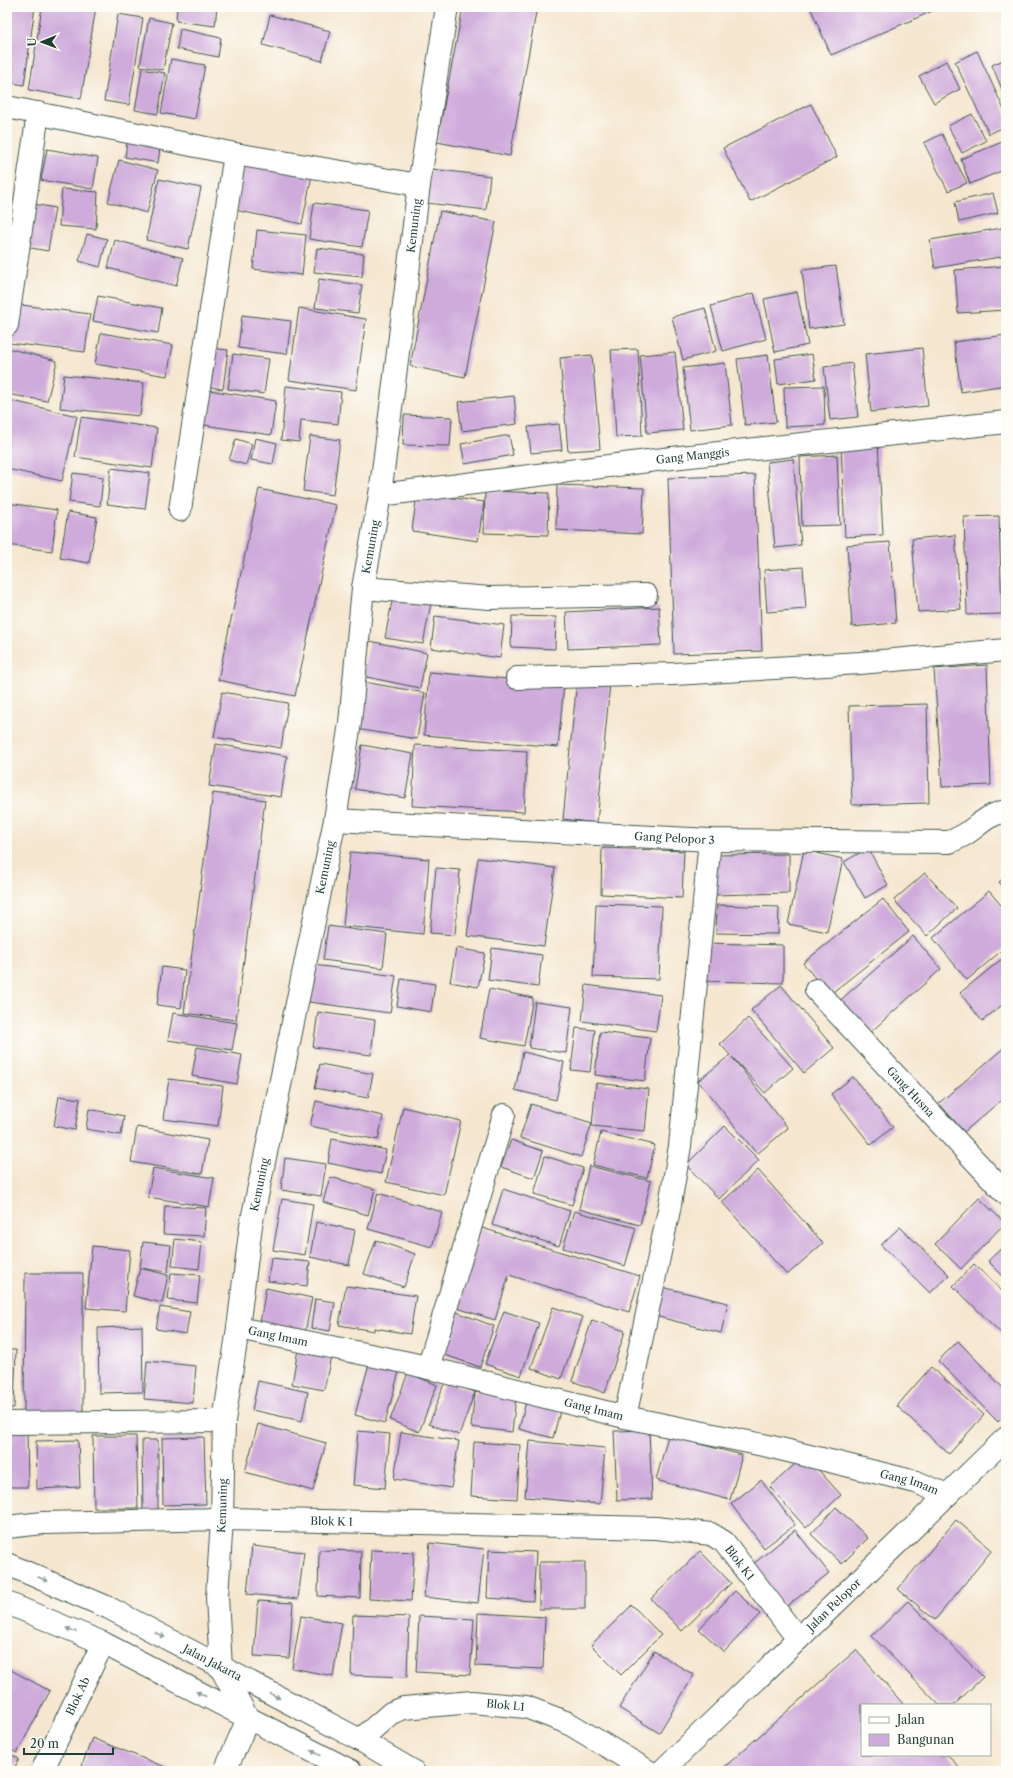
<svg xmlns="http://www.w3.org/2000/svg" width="1013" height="1778" font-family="'Libre Caslon Text',serif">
<rect width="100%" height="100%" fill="#fdfcf7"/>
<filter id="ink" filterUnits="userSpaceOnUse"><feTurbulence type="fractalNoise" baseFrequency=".025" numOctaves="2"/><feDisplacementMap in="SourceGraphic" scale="8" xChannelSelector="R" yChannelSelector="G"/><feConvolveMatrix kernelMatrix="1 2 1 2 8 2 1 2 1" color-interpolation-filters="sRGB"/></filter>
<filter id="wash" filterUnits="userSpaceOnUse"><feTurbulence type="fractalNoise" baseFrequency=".012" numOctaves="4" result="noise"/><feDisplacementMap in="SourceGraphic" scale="16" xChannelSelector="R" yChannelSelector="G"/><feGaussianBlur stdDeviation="0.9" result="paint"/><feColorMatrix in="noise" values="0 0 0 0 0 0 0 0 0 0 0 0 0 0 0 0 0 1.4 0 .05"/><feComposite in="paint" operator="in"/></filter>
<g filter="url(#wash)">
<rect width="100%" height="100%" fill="#f5e6cf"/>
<g id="blocks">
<path fill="#cfabdb" d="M7,7h28l-11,78 -17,-3z
M42,7h54l-15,92 -52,-9z
M177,7h40l-2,19 -39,-5z
M280,7h21l-2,6z
M463,7h74l-27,149 -73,-14z
M810,7h132l-111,48z
M118,14l25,4 -14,87 -25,-4z
M270,15l60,16 -8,30 -59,-16z
M149,18l23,5 -9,47 -23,-4z
M180,29l41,9 -3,19 -41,-8z
M977,51l29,63v12l-17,8 -34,-72z
M171,59l34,6 -10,54 -34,-6z
M1006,59v40l-14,-34z
M946,61l14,28 -26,14 -15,-27z
M142,69l23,4 -7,41 -23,-4z
M811,104l26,53 -87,45 -27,-54z
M972,114l14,27 -24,12 -14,-27z
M942,134l25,49 -19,8 -24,-48z
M127,142l33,6 -2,15 -33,-6z
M1002,142l4,11v16l-36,15 -9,-25z
M47,149l51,9 -5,31 -52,-9z
M119,160l39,10 -11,43 -39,-11z
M239,160l73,15 -10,49 -72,-15z
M431,169l59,7 -4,34 -59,-7z
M159,179l42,9 -13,61 -42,-9z
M62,189l36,3 -2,37 -37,-3z
M993,193l5,20 -39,9 -4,-20z
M28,203l27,5 -7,43 -28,-5z
M314,203l54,7 -6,37 -53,-8z
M440,211l56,11 -31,155 -55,-11z
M1002,228l4,28 -71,12 -5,-28z
M257,230l49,5 -4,40 -49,-6z
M87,234l20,5 -7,28 -21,-6z
M115,240l68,18 -7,28 -68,-18z
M317,248l47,6 -2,23 -48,-5z
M836,266l8,58 -35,5 -7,-59z
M1005,266l1,44 -48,3 -3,-43z
M319,279l43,6 -4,28 -43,-5z
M797,292l11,53 -33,7 -11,-53z
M754,293l12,46 -43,12 -12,-45z
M98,296l64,12 -4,25 -65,-12z
M14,304l76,10 -5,38 -76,-9z
M299,308l67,11 -10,71 -67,-10z
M705,308l11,43 -33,9 -11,-43z
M242,315l49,6 -4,33 -49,-6z
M101,333l72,12 -6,31 -72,-12z
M1006,335v50l-45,7 -7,-50z
M7,348l50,13 -10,40 -40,-7z
M210,348l18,2 -5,39 -18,-3z
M922,348l6,58 -57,6 -6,-58z
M638,349l4,87 -26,1 -5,-87z
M675,352l8,78 -36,3 -7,-78z
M233,354l36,5 -5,35 -36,-5z
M812,354l4,25 -38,5 -3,-25z
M592,355l8,94 -32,2 -8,-93z
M768,355l8,67 -31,3 -8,-66z
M725,363l7,62 -42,5 -7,-62z
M852,363l6,54 -28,3 -6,-53z
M64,375l80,8 -4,33 -80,-8z
M286,386l55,6 -3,32 -37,-4 -2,22 -18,-2z
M824,386l1,39 -40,2 -1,-40z
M209,390l67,11 -5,34 -67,-10z
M514,396l3,28 -55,7 -4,-29z
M8,400l69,16 -15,65 -55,-12z
M404,415l48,2 -2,29 -47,-1z
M81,417l76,11 -5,40 -77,-11z
M559,424l3,26 -31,3 -3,-26z
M509,435l4,20 -48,9 -4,-20z
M310,436l30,4 -7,55 -30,-4z
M255,438l22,5 -4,21 -22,-4z
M236,439l16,5 -6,21 -17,-5z
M878,443l5,92 -38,2 -4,-92z
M837,455l3,70 -38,1 -2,-69z
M793,459l8,86 -26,3 -8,-86z
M111,468l39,5 -5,36 -38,-5z
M73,473l30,4 -3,29 -31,-4z
M755,475l7,176 -88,3 -6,-176z
M557,485l87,3 -2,46 -86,-4z
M259,489l77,16 -41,191 -77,-16z
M485,491l64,2 -1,42 -64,-2z
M417,493l67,9 -6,39 -66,-10z
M7,503l50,7 -5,41 -45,-6z
M68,512l29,5 -8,46 -29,-5z
M999,516l3,98 -35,1 -3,-98z
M955,535l6,74 -43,3 -6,-73z
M890,542l6,81 -44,4 -5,-82z
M803,567l3,42 -39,3 -3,-42z
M393,596l38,7 -8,41 -38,-6z
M659,607l2,38 -93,4 -2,-37z
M435,616l69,9 -4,33 -69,-10z
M512,616l44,1 -1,32 -44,-2z
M370,641l57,12 -7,35 -58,-12z
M987,665l4,120 -49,2 -8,-118z
M429,672l135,12 -6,63 -134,-12z
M577,680l33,3 -13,140 -34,-4z
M364,682l61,11 -8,46 -61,-10z
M222,692l66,11 -7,45 -67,-11z
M927,704l2,99 -77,2 -3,-99z
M216,744l71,12 -6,41 -72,-11z
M362,745l51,9 -8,44 -50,-9z
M415,745l112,6 -3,61 -112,-6z
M213,793l52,7 -29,220 -52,-7z
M602,848l82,3 -2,47 -81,-4z
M868,848l20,37 -23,13 -21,-36z
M804,850l39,9 -16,73 -39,-8z
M350,852l79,7 -6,75 -80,-8z
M789,854v39l-75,2 -1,-40z
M478,858l77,10 -11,78 -77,-10z
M436,868l24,2 -5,65 -25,-2z
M925,873l32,35 -30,28 -33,-36z
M1006,876v14l-7,-8z
M989,891l17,20v36l-39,33 -34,-42z
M883,899l26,33 -80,63 -26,-32z
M596,904l66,2 -3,73 -66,-2z
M717,905l62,2 -1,27 -62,-1z
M328,926l59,8 -4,34 -60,-8z
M913,936l28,33 -77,69 -29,-33z
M703,943l80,2v38l-80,-2z
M456,948l29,5 -7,34 -28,-5z
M492,948l50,7 -4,32 -50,-7z
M1003,958l3,4v40l-24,19 -22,-28z
M314,965l82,11 -6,37 -81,-11z
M162,967l23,3 -4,38 -24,-3z
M401,979l34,5 -4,28 -34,-6z
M586,985l75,10 -5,36 -74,-10z
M781,985l53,63 -30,25 -53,-63z
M489,989l44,9 -9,48 -44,-8z
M535,1002l37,5 -6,46 -37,-5z
M318,1012l57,8 -4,35 -58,-8z
M173,1013l64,10 -5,27 -64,-10z
M748,1018l45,50 -28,25 -33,-36 56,71 -31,26 -59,-73 32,-26 -10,-11z
M576,1028l19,2 -5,42 -19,-2z
M600,1032l50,6 -5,43 -50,-6z
M1006,1046v50l-42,36 -25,-29z
M197,1047l45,8 -5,29 -45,-8z
M523,1052l41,10 -8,38 -41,-10z
M320,1064l53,10 -5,24 -53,-10z
M853,1077l40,50 -22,18 -40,-51z
M169,1079l54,7 -5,40 -55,-7z
M596,1083l53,6 -4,42 -53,-5z
M59,1096l21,3 -5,31 -21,-4z
M316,1101l67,15 -5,24 -68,-14z
M531,1104l61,19 -11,34 -61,-19z
M403,1107l58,14 -17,74 -58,-13z
M89,1109l35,7 -3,19 -35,-6z
M725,1126l34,34 -40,39 -33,-34z
M137,1127l71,13 -6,34 -71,-12z
M601,1132l54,13 -8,33 -54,-13z
M332,1139l54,11 -5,24 -53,-11z
M511,1140l32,11 -9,27 -33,-11z
M545,1156l38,12 -11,37 -38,-11z
M285,1158l41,6 -5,32 -40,-6z
M589,1166l62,15 -11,44 -61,-16z
M153,1168l61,10 -5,29 -61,-10z
M758,1170l65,73 -36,32 -65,-73z
M330,1177l45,12 -7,26 -45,-13z
M503,1189l67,22 -11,35 -67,-21z
M378,1193l64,19 -10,35 -64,-18z
M979,1198l26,25 -44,46 -26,-25z
M282,1199l31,5 -8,51 -32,-5z
M165,1206l41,2 -2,28 -41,-2z
M574,1211l62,17 -11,38 -62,-18z
M316,1222l39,8 -6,35 -39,-8z
M900,1227l49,48 -19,18 -49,-48z
M482,1228l158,48 -11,36 -120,-37 -14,45 -38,-12z
M175,1239l27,3 -3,27 -27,-3z
M376,1240l39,14 -11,33 -40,-13z
M143,1242l28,3 -3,27 -28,-4z
M1006,1244v35l-18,-18z
M92,1246l38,4 -5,61 -39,-3z
M271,1258l39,4 -3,24 -39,-5z
M974,1264l32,31v43l-53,-52z
M140,1268l28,7 -6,28 -29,-7z
M25,1273h58v139h-59z
M171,1273l29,2 -3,28 -29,-3z
M346,1286l70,10 -6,38 -36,-6v3l-35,-6z
M662,1287l66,16 -7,30 -66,-17z
M266,1288l46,10 -7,34 -45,-9z
M315,1299l20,3 -5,29 -19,-3z
M160,1307l30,5 -4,22 -30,-5z
M553,1307l30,10 -22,62 -30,-11z
M454,1311l40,15 -14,41 -41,-14z
M504,1311l35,12 -18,53 -36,-12z
M592,1320l33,11 -20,62 -33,-12z
M142,1326l1,66 -44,1 -1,-65z
M958,1341l48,50v23l-8,8 -60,-61z
M298,1349l33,7 -7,34 -32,-6z
M7,1350h9l-2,58h-7z
M370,1360l30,8 -15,55 -30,-8z
M147,1361l49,5 -3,37 -49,-4z
M931,1367l53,48 -35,39 -52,-48z
M408,1373l29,12 -18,47 -29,-12z
M258,1381l50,11 -6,29 -50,-11z
M445,1381l30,11 -16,43 -30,-11z
M475,1392l41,5 -4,35 -41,-5z
M526,1402l34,9 -7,27 -34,-9z
M258,1424l68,19 -13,48 -68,-19z
M7,1430h20l1,57h-21z
M649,1430l3,69 -35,1 -3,-69z
M358,1431l32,3 -5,54 -32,-3z
M401,1432l58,9 -8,47 -57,-9z
M93,1436h43l2,72h-44z
M668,1436l74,19 -12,45 -74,-20z
M204,1437l2,67 -43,1 -1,-67z
M78,1440l2,47 -43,2 -1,-48z
M142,1440h16v70h-15z
M530,1441l75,7 -5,56 -75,-7z
M474,1442l46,3 -3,54 -46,-3z
M805,1455l36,40 -35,33 -36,-41z
M761,1480l34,45 -31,23 -33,-44z
M836,1507l32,31 -26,26 -31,-30z
M956,1520l36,30 -57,70 -37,-31z
M795,1530l34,43 -43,34 -34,-42z
M430,1543l54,6 -6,54 -54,-6z
M252,1546l52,6 -6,47 -51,-5z
M319,1550l42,1 -1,47 -42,-2z
M371,1550l43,2 -3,49 -42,-2z
M489,1550l47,2 -3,49 -46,-3z
M700,1551l31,32 -49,48 -31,-32z
M539,1562h46v47h-46z
M735,1591l25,23 -36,38 -25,-23z
M258,1601l35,2 -4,55 -35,-2z
M908,1601l75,76 -29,28h-15l-67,-69z
M632,1605l29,30 -40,40 -30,-30z
M478,1613l67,4 -2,52 -67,-3z
M353,1615l56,2 -2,60 -56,-2z
M301,1616l41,7 -9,53 -41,-8z
M419,1616l55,3 -4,56 -54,-3z
M856,1650l48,55h-42v50h86l14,16h-242z
M654,1651l40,24 -35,58 -40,-25z
M7,1668l43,23 -33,62 -10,-5z
M92,1738l83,33h-95z
M7,1752l12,7 -6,12h-6z"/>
</g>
</g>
<g filter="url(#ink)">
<use href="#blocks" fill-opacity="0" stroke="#3f564b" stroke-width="1"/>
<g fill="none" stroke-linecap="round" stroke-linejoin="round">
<g stroke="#3f564b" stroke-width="24">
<g id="minor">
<path d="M7,107l228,47 184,31"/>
<path d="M7,325l31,-212"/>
<path id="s1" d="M380,495l292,-37 334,-36"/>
<path d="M180,510l55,-356"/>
<path d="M363,588l127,10 156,-3"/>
<path d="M517,678l157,-4 186,-11 146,-13"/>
<path id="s2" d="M335,820l375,20 239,2c5,-2 10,-4 15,-7 16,-10 22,-20 42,-24"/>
<path id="s3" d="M816,990l190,204"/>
<path id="s4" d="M238,1328l171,35 216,54 143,29 148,36 31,13"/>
<path d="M428,1368l76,-253"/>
<path d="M625,1417l44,-207 11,-64 30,-306"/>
<path d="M7,1423l217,-2"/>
<path id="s5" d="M7,1527l36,-4 179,-4 434,9 55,6 13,8 74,97"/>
<path id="s6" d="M360,1740l31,-27 13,-5 68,-6 54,5 42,16 80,48"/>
<path id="s7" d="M42,1771l61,-128"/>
<path id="s8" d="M225,1771l23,-52 -27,-51 -4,-71 5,-78 2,-98 14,-93 13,-103 84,-405 15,-97 13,-135 17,-93 39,-310 28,-178"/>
<path id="s9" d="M662,1771l344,-333"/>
</g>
</g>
<g stroke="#3f564b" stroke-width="24">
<g id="major">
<path id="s10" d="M7,1564l102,44 251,132 53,31"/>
<path d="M7,1603l96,40 248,128"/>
</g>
</g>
<use href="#minor" stroke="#fff" stroke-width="22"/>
<use href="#major" stroke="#fff" stroke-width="22"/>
</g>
<defs><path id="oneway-solid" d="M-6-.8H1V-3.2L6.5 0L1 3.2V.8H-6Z"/></defs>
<g fill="#8f9e9a">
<use href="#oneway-solid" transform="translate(43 1579) rotate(23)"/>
<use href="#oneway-solid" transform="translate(71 1630) rotate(-157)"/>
<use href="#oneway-solid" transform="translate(160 1635) rotate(28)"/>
<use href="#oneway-solid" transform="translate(201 1694) rotate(-152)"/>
<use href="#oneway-solid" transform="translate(275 1696) rotate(27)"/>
<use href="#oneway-solid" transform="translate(316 1753) rotate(-153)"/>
</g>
</g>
<g text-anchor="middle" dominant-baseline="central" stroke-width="3" stroke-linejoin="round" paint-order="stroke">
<g font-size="11" fill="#1f3d34" stroke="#fdfcf7">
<text stroke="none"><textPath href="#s8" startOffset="1573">Kemuning</textPath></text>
<text stroke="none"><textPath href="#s1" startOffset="315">Gang Manggis</textPath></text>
<text stroke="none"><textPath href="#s8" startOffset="1249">Kemuning</textPath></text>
<text stroke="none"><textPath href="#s2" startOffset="340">Gang Pelopor 3</textPath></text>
<text stroke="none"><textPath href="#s8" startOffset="925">Kemuning</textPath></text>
<text stroke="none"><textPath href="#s3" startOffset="139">Gang Husna</textPath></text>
<text stroke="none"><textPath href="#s8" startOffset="601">Kemuning</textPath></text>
<text stroke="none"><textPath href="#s4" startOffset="41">Gang Imam</textPath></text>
<text stroke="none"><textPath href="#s4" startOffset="365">Gang Imam</textPath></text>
<text stroke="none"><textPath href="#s4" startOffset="689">Gang Imam</textPath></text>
<text stroke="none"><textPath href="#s8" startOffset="277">Kemuning</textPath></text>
<text stroke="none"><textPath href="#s5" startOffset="325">Blok K 1</textPath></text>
<text stroke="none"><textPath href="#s5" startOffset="746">Blok K1</textPath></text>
<text stroke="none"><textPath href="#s9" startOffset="239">Jalan Pelopor</textPath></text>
<text stroke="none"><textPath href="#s10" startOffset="228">Jalan Jakarta</textPath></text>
<text stroke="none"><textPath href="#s7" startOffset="83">Blok Ab</textPath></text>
<text stroke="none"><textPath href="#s6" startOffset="157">Blok L1</textPath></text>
</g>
</g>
<rect width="1013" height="1778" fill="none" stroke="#fdfcf7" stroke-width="24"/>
<rect x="861" y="1704" width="130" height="52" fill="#fdfcf7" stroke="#a4b0a9"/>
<rect x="869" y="1717" width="20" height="6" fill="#ffffff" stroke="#a4b0a9"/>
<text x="897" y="1724" font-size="12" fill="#1f3d34">Jalan</text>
<rect x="869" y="1734" width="20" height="12" fill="#cfabdb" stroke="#a4b0a9"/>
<text x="897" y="1744" font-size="12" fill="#1f3d34">Bangunan</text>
<g transform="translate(42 42) rotate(269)" stroke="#fdfcf7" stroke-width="3" paint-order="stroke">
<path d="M0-3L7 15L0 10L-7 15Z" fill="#1f3d34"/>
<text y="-6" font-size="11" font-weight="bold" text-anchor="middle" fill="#1f3d34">U</text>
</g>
<path d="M24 1748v6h89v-6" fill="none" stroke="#1f3d34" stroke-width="2"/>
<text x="30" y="1748" font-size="12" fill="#1f3d34" stroke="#fdfcf7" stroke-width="3" paint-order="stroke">20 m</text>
</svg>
